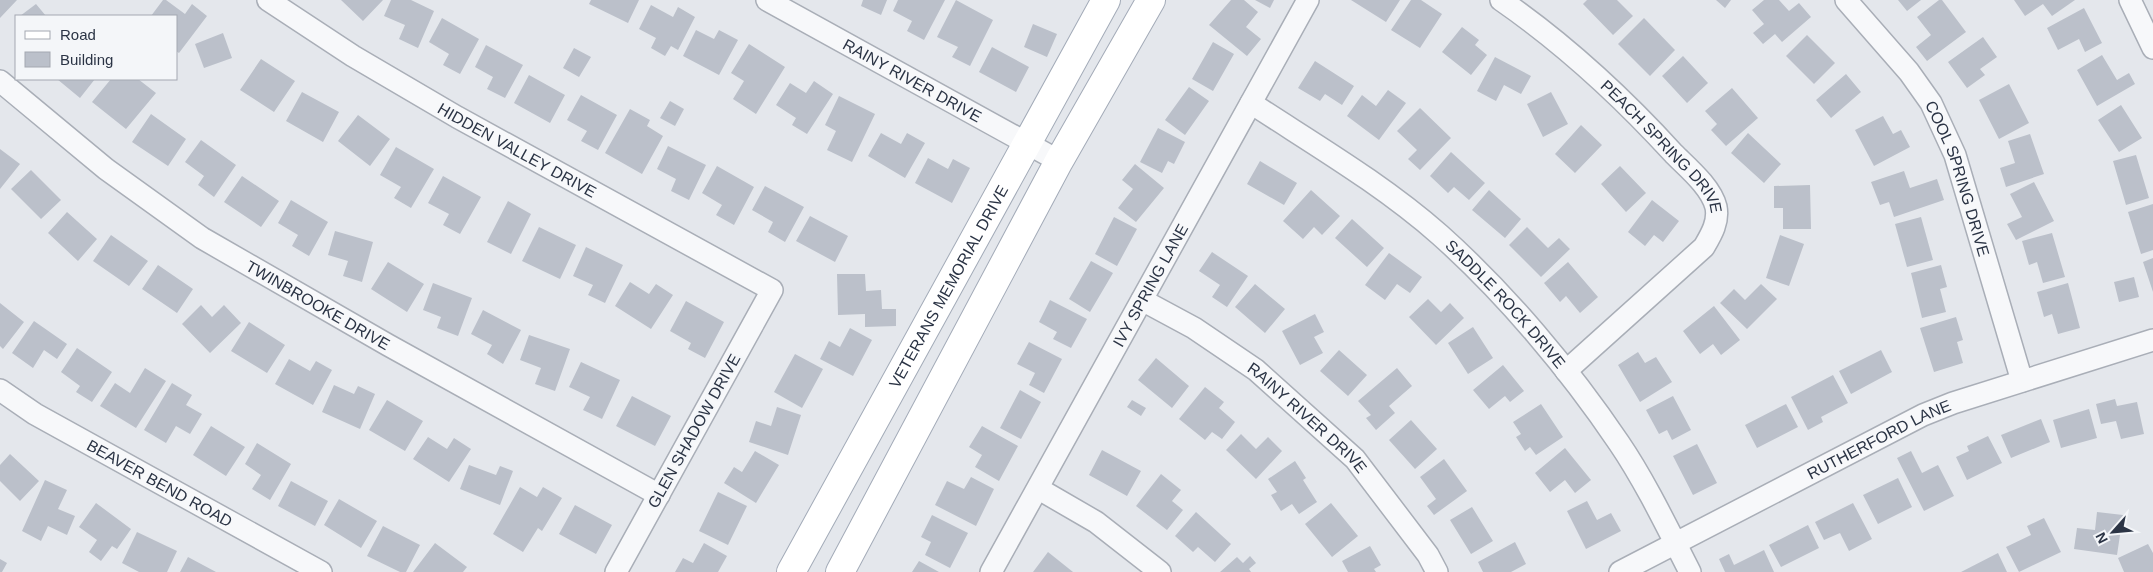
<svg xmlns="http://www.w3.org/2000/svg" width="2153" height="572" font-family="Arial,sans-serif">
<rect width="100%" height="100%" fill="#e4e7ec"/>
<path fill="#bbc0ca" d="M0,0h17l-17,18z
M163,0h3l19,14 7,-10 15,12 -28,37 -3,-2v-35h-25z
M341,0h42l-20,21z
M391,0h20l23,11 -16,37 -19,-9 6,-14 -21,-9z
M591,0h48l-11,23 -39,-19z
M863,0h24l-6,15 -20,-9z
M898,0h47l-21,40 -17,-9 5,-10 -19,-10z
M956,0l37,20 -23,46 -18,-9 6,-10 -21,-10z
M1231,0h13l14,12 -12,15 15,12 -14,17 -38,-31z
M1255,0h19l-4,8z
M1351,0h49l-14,22z
M1411,0h10l21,14 -22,34 -29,-18z
M1587,0h30l16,16 -20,19 -30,-31z
M1716,0h15l-6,8z
M1764,0h15l10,11 10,-8 12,14 -29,25 -7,-8 -12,10 -10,-11 11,-9 -12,-14z
M1898,0h23l-14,11z
M1939,0h3l24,32 -39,29 -11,-14 15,-12 -14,-18z
M2014,0h61l-23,16 -9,-12 -18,12z
M36,4l10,12h-26z
M651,5l22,12 5,-10 17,10 -17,33 -7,-4 -6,10 -14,-8 5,-10 -17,-9z
M2084,8l18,35 -17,9 -6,-13 -21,11 -11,-22z
M442,18l37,21 -19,35 -17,-9 6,-11 -20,-12z
M1644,18l31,32 -25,26 -32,-32z
M1033,24l24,10 -10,23 -23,-10z
M1462,27l17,13 -4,5 12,10 -16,20 -29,-23z
M696,30l18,9 5,-9 19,10 -19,35 -36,-19z
M223,33l9,25 -28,10 -9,-24z
M1807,35l28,28 -21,21 -28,-28z
M1983,37l14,20 -17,12 5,6 -18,13 -19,-26z
M1213,42l21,12 -21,37 -21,-12z
M749,44l36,23 -29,47 -23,-15 11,-18 -13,-8z
M486,45l37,20 -18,33 -18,-9 6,-12 -18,-10z
M992,47l37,20 -13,25 -37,-20z
M574,48l17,9 -12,20 -16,-9z
M2102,55l15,25 12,-7 6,11 -38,22 -20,-36z
M1683,56l25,27 -21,20 -25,-27z
M1495,57l36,19 -10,18 -17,-9 -8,16 -19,-10z
M261,59l34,22 -21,31 -34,-22z
M1315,61l39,25 -12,19 -17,-11 -5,7 -22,-13z
M1846,74l15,18 -30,26 -15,-18z
M529,75l36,20 -15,28 -36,-20z
M57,79h38l-15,19z
M111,79h27l18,14 -30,36 -34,-27z
M814,81l19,13 -26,40 -15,-9 4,-7 -20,-13 14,-22 16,10z
M2009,84l20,39 -30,16 -20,-39z
M1189,87l20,14 -24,34 -20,-15z
M1732,88l26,30 -32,28 -15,-16 6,-6 -12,-13z
M1388,90l18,13 -27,37 -32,-24 15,-21 14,11z
M302,92l37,20 -16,30 -37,-21z
M1551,92l17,32 -25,13 -16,-33z
M581,95l36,20 -19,35 -17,-9 6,-10 -20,-11z
M839,96l36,18 -23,48 -25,-12 9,-19 -11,-6z
M670,101l14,8 -9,17 -15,-8z
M2121,105l21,33 -23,14 -21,-32z
M1420,108l31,30 -31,32 -12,-11 9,-9 -20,-19z
M630,109l20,11 -3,6 16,10 -21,38 -37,-21z
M151,114l35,25 -18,27 -36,-24z
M358,115l32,24 -20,27 -32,-25z
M1883,116l10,18 8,-4 9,17 -36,19 -19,-36z
M1581,125l21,20 -27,28 -20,-19z
M1158,128l27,14 -11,22 -6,-3 -6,12 -22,-11z
M881,133l20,11 6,-11 18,10 -20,35 -37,-22z
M1748,133l33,31 -17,19 -33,-30z
M2030,134l14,40 -38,13 -6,-19 15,-5 -7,-22z
M201,140l35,25 -22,32 -16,-12 6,-9 -19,-14z
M668,146l38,19 -17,35 -18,-9 5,-12 -19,-10z
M396,147l38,22 -23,39 -17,-10 7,-11 -21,-12z
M0,149l20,15 -20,25z
M1451,152l34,31 -16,17 -15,-13 -6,6 -18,-17z
M2136,155l13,43 -23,7 -13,-44z
M928,158l20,11 5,-10 17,9 -18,35 -37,-20z
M1260,161l37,22 -13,22 -37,-21z
M1135,164l29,24 -28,34 -18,-14 15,-19 -11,-9z
M717,166l37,21 -20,38 -18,-10 6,-10 -20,-12z
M1620,166l26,27 -20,19 -25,-28z
M31,170l30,30 -20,19 -30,-30z
M1904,171l6,17 27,-9 7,21 -50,17 -5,-15 -9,3 -9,-23z
M242,176l37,25 -18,26 -37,-25z
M443,176l38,21 -21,37 -17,-9 6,-11 -21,-11z
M2034,182l20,39 -38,19 -9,-16 15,-7 -12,-23z
M1810,185l1,44h-28v-21h-9v-22z
M765,186l39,21 -19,35 -17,-10 5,-10 -21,-12z
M1311,190l29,26 -18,19 -8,-8 -11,12 -20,-18z
M1489,190l32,29 -16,19 -33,-28z
M291,200l37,22 -19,34 -17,-10 6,-11 -20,-12z
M1652,200l27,21 -16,21 -9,-7 -9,11 -17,-14z
M508,201l23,13 -20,40 -24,-12z
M2153,204v46l-12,4 -13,-42z
M67,212l30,27 -19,22 -30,-28z
M810,216l38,20 -13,26 -39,-21z
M1114,217l23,12 -20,37 -22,-12z
M1921,217l12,43 -26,7 -12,-43z
M1352,219l32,29 -17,19 -32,-29z
M539,227l37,18 -16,34 -38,-18z
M1527,227l21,21 11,-10 11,11 -29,28 -32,-32z
M335,231l38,11 -11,40 -19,-6 5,-15 -20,-6z
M2052,233l13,44 -22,6 -6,-21 -8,3 -7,-24z
M111,235l37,26 -19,25 -36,-25z
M1780,235l24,9 -15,42 -23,-8z
M586,247l37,18 -18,38 -17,-8 5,-10 -20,-9z
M1212,252l36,24 -21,31 -15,-10 8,-12 -21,-14z
M1389,253l33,24 -12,16 -13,-9 -12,16 -20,-15z
M2153,258v34l-10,-30z
M1091,261l22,12 -23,39 -21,-13z
M388,262l36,22 -17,28 -36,-23z
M1568,262l30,35 -18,16 -14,-17 -6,6 -16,-19z
M158,265l35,24 -16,24 -35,-24z
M1941,265l6,22 -7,2 6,23 -24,6 -11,-45z
M837,274h28l1,17 15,-1 1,19h14v17l-31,1v-13l-27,1z
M2134,277l5,20 -20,5 -5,-20z
M630,282l19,12 7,-10 17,11 -22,34 -36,-23z
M433,283l39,15 -14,38 -21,-8 4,-11 -18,-7z
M2068,283l12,45 -22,6 -6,-20 -8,3 -7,-25z
M1255,284l30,25 -20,24 -30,-26z
M1761,284l16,15 -30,30 -27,-26 14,-14 11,11z
M1428,299l13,13 9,-9 14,15 -28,27 -27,-28z
M1050,300l37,19 -16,29 -18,-9 4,-7 -18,-10z
M686,301l38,21 -19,36 -17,-9 3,-6 -21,-12z
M0,303l24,19 -21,27 -3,-3z
M201,305l11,12 12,-12 17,18 -31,30 -28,-29z
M1714,306l26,34 -19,15 -8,-11 -13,10 -17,-23z
M483,310l38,20 -18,34 -16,-10 5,-9 -21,-11z
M1315,314l9,18 -10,5 9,16 -23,12 -18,-34z
M1956,317l7,23 -6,2 6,21 -29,9 -14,-44z
M34,321l33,23 -10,15 -13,-9 -11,18 -21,-15z
M249,322l36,23 -18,28 -36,-22z
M1473,327l20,31 -25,16 -20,-31z
M850,328l22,12 -19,36 -33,-17 9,-18 11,6z
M529,335l41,14 -15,42 -20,-7 6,-16 -21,-8z
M1029,342l33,17 -18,34 -15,-8 6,-12 -18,-9z
M77,348l35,24 -20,30 -16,-10 4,-6 -19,-14z
M1339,350l28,25 -19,21 -28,-25z
M1881,350l11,22 -41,22 -12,-23z
M1638,352l7,11 11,-6 16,25 -32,20 -22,-37z
M795,354l28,15 -21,39 -28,-16z
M1156,358l33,28 -17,22 -34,-28z
M289,359l21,12 6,-10 16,9 -19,35 -38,-21z
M581,362l39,18 -18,39 -19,-9 7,-13 -21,-10z
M1503,365l21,26 -14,11 -5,-6 -16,13 -16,-19z
M145,368l21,13 -30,47 -36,-22 15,-23 15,10z
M1397,368l15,18 -23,20 6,7 -19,17 -10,-12 5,-3 -13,-14z
M1833,375l15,28 -27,14 2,5 -15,8 -17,-33z
M172,383l20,12 -6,10 16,9 -12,20 -14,-8 -10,17 -22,-13z
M334,385l20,9 4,-8 17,8 -15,35 -38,-17z
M1205,387l19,15 -5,6 16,14 -13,17 -10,-7 -7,8 -26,-21z
M1020,390l21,12 -20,37 -21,-11z
M632,396l39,20 -16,30 -39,-20z
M1673,396l18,34 -19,10 -5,-10 -8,4 -13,-24z
M2115,399l2,7 20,-4 7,32 -23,5 -5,-18 -15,3 -5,-20z
M387,400l36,21 -18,30 -36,-21z
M1132,400l14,8 -5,8 -14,-9z
M1541,404l22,33 -27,18 -6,-8 -5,4 -9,-14 5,-3 -8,-12z
M1786,404l12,23 -41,21 -12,-23z
M777,407l24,8 -13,40 -39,-13 7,-21 15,5z
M2089,409l8,29 -36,10 -8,-28z
M2041,419l9,23 -39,16 -10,-23z
M1411,420l26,29 -22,20 -26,-29z
M211,426l34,21 -19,29 -33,-21z
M982,426l36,20 -19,35 -24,-14 7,-12 -13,-8z
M1241,434l15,15 12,-12 14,14 -26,28 -30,-29z
M1988,436l14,27 -35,17 -11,-23 13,-6 -2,-5z
M428,437l19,12 7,-11 17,11 -22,33 -36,-23z
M257,443l34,21 -21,36 -18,-11 9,-14 -16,-11z
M1697,444l20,39 -24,12 -20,-39z
M1565,448l26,32 -16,13 -10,-13 -15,12 -15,-19z
M1102,450l39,21 -14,25 -38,-21z
M755,451l24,14 -23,38 -32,-20 10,-16 8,5z
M1911,451l11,22 16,-8 16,31 -30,15 -27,-53z
M10,454l29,27 -19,20 -20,-20v-16z
M1444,459l23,32 -33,24 -7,-9 9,-7 -16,-22z
M1295,461l11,17 -3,2 14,22 -18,12 -7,-10 -11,7 -10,-16 6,-3 -9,-13z
M469,465l27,10 4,-9 13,5 -13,34 -40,-16z
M1161,474l20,16 -9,11 11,9 -16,20 -31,-24z
M971,477l23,12 -18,37 -41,-21 12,-24 17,8z
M1898,478l14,29 -34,17 -15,-29z
M45,480l22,10 -9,19 17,7 -8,19 -19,-9 -7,15 -19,-10z
M291,481l37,20 -13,25 -37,-20z
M520,487l17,10 6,-10 19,11 -20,33 -4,-3 -15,24 -30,-18z
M718,492l29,14 -19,39 -29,-14z
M339,499l38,22 -16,27 -37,-23z
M1587,501l10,19 14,-7 10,18 -35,18 -19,-38z
M96,503l35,26 -14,20 -5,-3 -11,15 -12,-9 8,-12 -18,-13z
M1331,503l27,33 -26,21 -27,-33z
M1853,503l19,36 -23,12 -9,-18 -16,7 -9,-18z
M575,505l37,20 -16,29 -37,-20z
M1472,507l21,34 -22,13 -21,-34z
M1196,512l35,32 -16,18 -17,-15 -5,5 -18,-16z
M2097,512l26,3 -6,40 -43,-6 3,-21 18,2z
M932,515l36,18 -18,35 -25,-13 6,-13 -10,-5z
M2044,518l17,34 -42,20 -13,-25 25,-12 -4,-9z
M1808,525l11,23 -38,19 -12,-22z
M383,526l37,19 -14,27h-6l-33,-16z
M137,532l40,19 -10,21h-28l-17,-9z
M1515,542l11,22 -15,8h-28l-5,-10z
M435,543l32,24 -4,5h-50z
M704,543l23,13 -9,16h-43l8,-14 10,5z
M2148,544l5,9v19h-29l-6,-14z
M1370,546l11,19 -7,4 2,3h-28l-6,-11z
M1764,550l10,22h-49l-6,-13 10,-5 5,11z
M1048,552l25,20h-40z
M1998,553l9,19h-46z
M1250,556l6,7 -7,6 2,3h-31l17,-15 6,6z
M188,557l28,15h-36z
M0,559l7,4 -5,9h-2z
M919,561l20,11h-27z"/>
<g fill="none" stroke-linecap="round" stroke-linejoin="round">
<g stroke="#a9aeb7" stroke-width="24">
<g id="minor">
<path id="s1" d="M268,0l85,56 104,61 315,173 -156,282"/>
<path id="s2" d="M767,0l292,161"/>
<path id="s3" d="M1501,0c65,45 120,96 173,154 14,14 37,33 42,53 3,15 -5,28 -12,40l-138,124"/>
<path id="s4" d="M1846,0l63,72 22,31 24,52 67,226"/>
<path d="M2130,0l23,48"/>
<path id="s5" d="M0,81l106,88 96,69 186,107 271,150"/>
<path id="s6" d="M1251,103c64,42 131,81 189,132 66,59 129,134 179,208 26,38 50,88 71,129"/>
<path id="s7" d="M1142,300l52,28 62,42 99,89 73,96 9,17"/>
<path id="s8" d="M0,390l35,24 286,158"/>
<path d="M1039,489l57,33 64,50"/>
<path id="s9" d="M991,572l317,-572"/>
<path id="s10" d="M1620,572l303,-157 30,-12 200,-63"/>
</g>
</g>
<g stroke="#a3abb8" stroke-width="30">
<g id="major">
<path id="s11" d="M791,572l315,-572"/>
<path d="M840,572l219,-411 92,-161"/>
</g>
</g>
<use href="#minor" stroke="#f7f8fa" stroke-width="21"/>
<use href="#major" stroke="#fff" stroke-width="28"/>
</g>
<g text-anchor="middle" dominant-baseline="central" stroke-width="4.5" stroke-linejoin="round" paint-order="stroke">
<g font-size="16" fill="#2b3445" stroke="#f4f6f9">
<text stroke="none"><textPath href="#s2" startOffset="166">RAINY RIVER DRIVE</textPath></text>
<text stroke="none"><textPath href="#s3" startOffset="219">PEACH SPRING DRIVE</textPath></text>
<text stroke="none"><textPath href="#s1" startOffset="291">HIDDEN VALLEY DRIVE</textPath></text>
<text stroke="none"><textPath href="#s4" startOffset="214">COOL SPRING DRIVE</textPath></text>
<text stroke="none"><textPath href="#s11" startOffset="326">VETERANS MEMORIAL DRIVE</textPath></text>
<text stroke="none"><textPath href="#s9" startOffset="328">IVY SPRING LANE</textPath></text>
<text stroke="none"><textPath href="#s5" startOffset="390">TWINBROOKE DRIVE</textPath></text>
<text stroke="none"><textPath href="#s6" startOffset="326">SADDLE ROCK DRIVE</textPath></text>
<text stroke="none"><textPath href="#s7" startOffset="204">RAINY RIVER DRIVE</textPath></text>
<text transform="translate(694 431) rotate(-61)">GLEN SHADOW DRIVE</text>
<text stroke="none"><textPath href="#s10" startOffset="291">RUTHERFORD LANE</textPath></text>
<text stroke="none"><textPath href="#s8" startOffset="185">BEAVER BEND ROAD</textPath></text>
</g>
</g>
<rect x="15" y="15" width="162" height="65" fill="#f4f6f9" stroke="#a4a8b1"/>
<rect x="25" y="31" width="25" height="8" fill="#ffffff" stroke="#a4a8b1"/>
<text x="60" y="40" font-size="15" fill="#2b3445">Road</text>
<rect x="25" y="52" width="25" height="15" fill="#bbc0ca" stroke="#a4a8b1"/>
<text x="60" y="65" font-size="15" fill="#2b3445">Building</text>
<g transform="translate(2113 532) rotate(243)" stroke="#f4f6f9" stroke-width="4" paint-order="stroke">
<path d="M0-4L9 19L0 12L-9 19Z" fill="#2b3445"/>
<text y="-8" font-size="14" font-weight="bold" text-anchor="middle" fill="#2b3445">N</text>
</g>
</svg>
